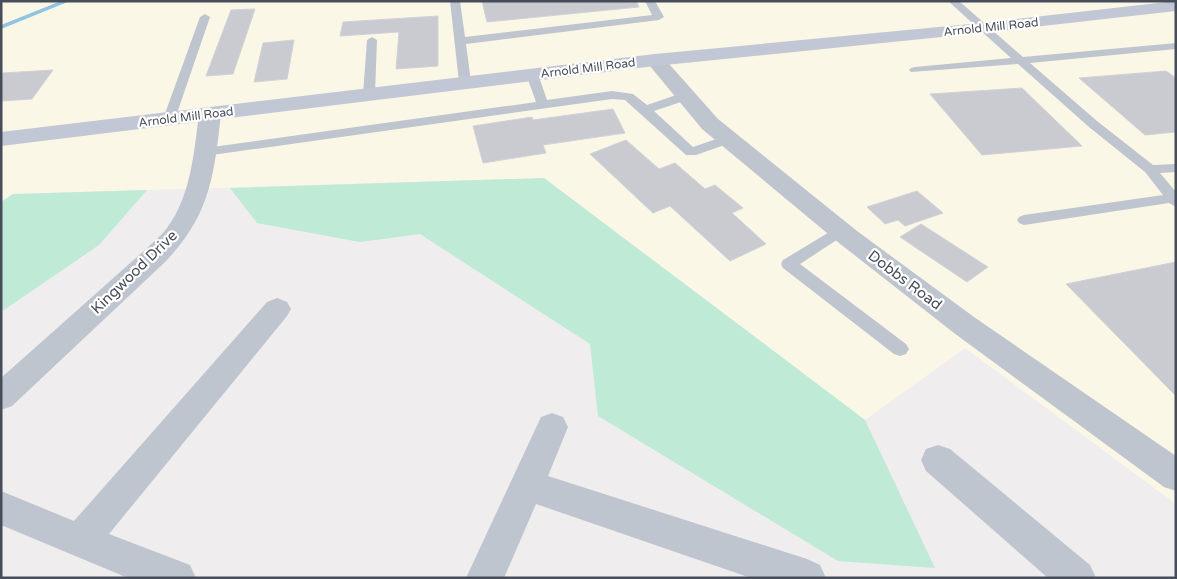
<svg xmlns="http://www.w3.org/2000/svg" width="1177" height="579" font-family="'Varela Round',sans-serif">
<rect width="100%" height="100%" fill="#efeded"/>
<path fill="#faf7e7" d="M1,1h1175v503l-211,-156 -100,72 -321,-242 -531,16 -12,8z"/>
<path fill="#beead6" d="M544,178l321,242 70,148 -97,-7 -240,-145 -8,-72 -170,-110 -60,8 -103,-19 -27,-35z
M147,190l-48,55 -98,67v-110l12,-8z"/>
<g fill="none" stroke-linecap="round" stroke-linejoin="round">
<path fill="#8fc4e3" fill-rule="evenodd" d="M61,1h9l-69,28v-4z"/>
</g>
<path fill="#cacbd1" stroke="#d1d2d8" d="M482,1h154l3,6 -152,15z
M255,9l-22,65 -27,2 25,-66z
M438,16v50l-42,3 3,-37 -59,4 3,-14z
M294,40l-7,39 -33,3 9,-39z
M53,70l-21,29 -31,2v-26l2,-2z
M1166,71l10,7v54l-31,3 -66,-57z
M1022,88l60,58 -100,9 -52,-61z
M613,109l12,24 -82,12 3,8 -63,10 -10,-37 59,-9 1,3z
M626,140l33,29 16,-6 30,26 10,-4 28,23 -11,5 34,31 -36,17 -60,-55 -17,7 -63,-59z
M917,191l26,22 -38,13 -7,-6 -13,4 -18,-17z
M921,224l67,43 -21,15 -67,-45z
M1176,262v134l-110,-112z"/>
<g fill="none" stroke-linecap="round" stroke-linejoin="round">
<path fill="#bfc5ce" fill-rule="evenodd" d="M450,1h10l5,36 187,-22 -7,-14h10l9,16 -5,3 -193,24 5,38 -6,4 -6,-4z
M948,1h11l64,56 153,-14v6l-146,14 67,58 56,44 23,-1v8l-16,1 16,19v15l-7,-4 -145,22 -5,-2 -2,-3 2,-3 5,-2 139,-20 -18,-23 -56,-45 -71,-63 -107,8 -2,-2 2,-2 4,-1 96,-9z
M205,14l5,3 -35,102 -6,4 -4,-1 -2,-3 37,-102z
M372,37l5,3 -2,54 -6,4 -6,-4 4,-54z
M532,71l6,3 9,26 65,-9 21,3 14,11 35,-12h8l2,3 -2,3 -36,12 39,36 35,-12 7,4 -2,3 -37,13h-10l-61,-55 -13,-1 -407,57 -7,-4 7,-4 331,-46 -10,-28z
M841,225l5,1 2,4 -2,4 -46,30 106,80 3,5 -3,5 -6,2 -6,-2 -111,-86 -2,-4 2,-4z"/>
<path fill="#bfc5ce" fill-rule="evenodd" d="M655,54l7,2 56,63 139,112 117,86 202,139v35l-12,-4 -210,-154 -115,-90 -137,-114 -57,-69 3,-4z
M210,108l7,2 4,4c-7,62 -11,102 -57,149l-152,143 -11,4v-32l145,-129c7,-7 15,-13 21,-21 24,-32 27,-76 32,-114l4,-4z
M277,298l10,4 4,7 -4,7 -178,218 81,31 6,13h-68l-127,-53v-34l73,30 193,-219z
M552,413l11,4 5,10 -20,49 259,83 13,6 6,13h-75l-215,-74 -32,74h-38l75,-161z
M938,445l12,4 140,116 6,13h-48l-122,-107 -5,-11 5,-11z"/>
<path fill="#c1c7d4" fill-rule="evenodd" d="M1176,1v10l-195,22 -326,33 -654,80v-14l654,-78 326,-31z"/>
</g>
<g text-anchor="middle" dominant-baseline="central" stroke-width="4.5" stroke-linejoin="round" paint-order="stroke">
<g font-size="12" fill="#474d59" stroke="#fff">
<text transform="translate(991 27) rotate(-6)">Arnold Mill Road</text>
<text transform="translate(588 68) rotate(-7)">Arnold Mill Road</text>
<text transform="translate(186 117) rotate(-7)">Arnold Mill Road</text>
</g>
<g font-size="15" fill="#474d59" stroke="#fff">
<text transform="translate(134 272) rotate(-44)">Kingwood Drive</text>
<text transform="translate(905 280) rotate(37)">Dobbs Road</text>
</g>
</g>
<rect width="1177" height="579" fill="none" stroke="#474d59" stroke-width="5"/>
</svg>
